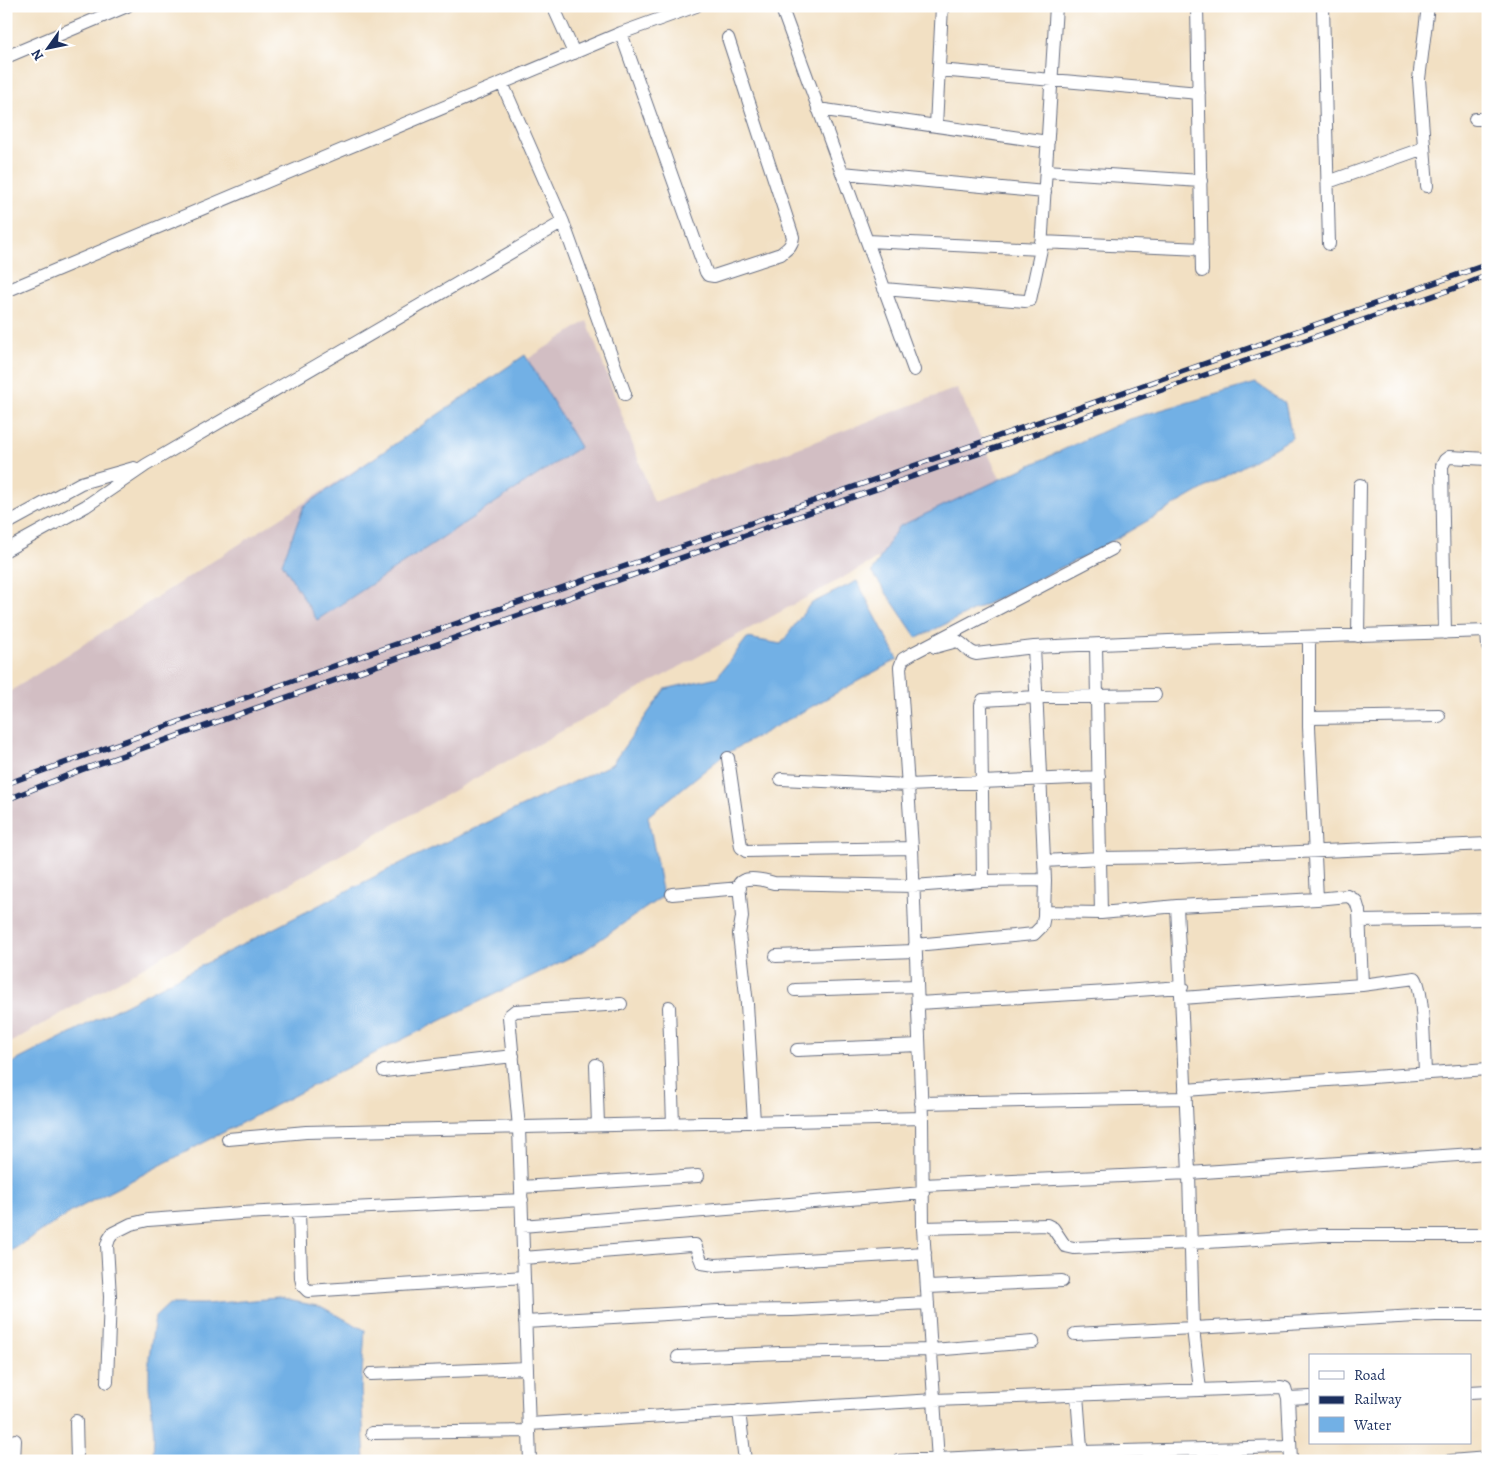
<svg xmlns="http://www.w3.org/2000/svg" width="1494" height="1467" font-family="Alegreya,serif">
<rect width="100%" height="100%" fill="#fff"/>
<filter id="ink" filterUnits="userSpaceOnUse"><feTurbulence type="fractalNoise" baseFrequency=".02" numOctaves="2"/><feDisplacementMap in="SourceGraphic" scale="10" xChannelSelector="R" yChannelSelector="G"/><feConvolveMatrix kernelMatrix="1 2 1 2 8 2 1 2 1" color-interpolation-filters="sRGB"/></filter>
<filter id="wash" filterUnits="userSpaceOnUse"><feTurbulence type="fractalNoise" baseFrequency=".0096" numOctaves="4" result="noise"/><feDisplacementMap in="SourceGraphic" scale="20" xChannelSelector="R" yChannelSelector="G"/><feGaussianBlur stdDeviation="1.12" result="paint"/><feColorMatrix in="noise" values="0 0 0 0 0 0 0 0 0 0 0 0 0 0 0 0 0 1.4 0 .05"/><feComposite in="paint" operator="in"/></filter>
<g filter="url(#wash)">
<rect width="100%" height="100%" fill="#f2e0c3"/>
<path fill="#d2bec3" d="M587,321l67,181 303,-114 48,101 -538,294 -461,262v-351z"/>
<path fill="#72b0e5" stroke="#4670a2" d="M525,355l55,92 -263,173 -35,-57 22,-57z
M1256,383l29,20 7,35 -199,114 -176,86 -45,-66 26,-45 231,-108z
M857,581l41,78 -174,96 -76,61 15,80 -78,54 -200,98 -312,163 -67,43v-188l399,-205 207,-97 53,-75 52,-12 30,-39 34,6 29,-40z
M278,1298l44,9 43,23 -4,59 4,72h-212l1,-28 -5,-46v-30l6,-40 14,-13h36z"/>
</g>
<g filter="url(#ink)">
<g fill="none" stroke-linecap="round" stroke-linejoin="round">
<g stroke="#666d81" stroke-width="14">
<path id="minor" d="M553,6l21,47
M781,6l133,364
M1197,6l5,265
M1323,6l6,238
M621,33l85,239 2,3 6,1 67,-22c7,-6 11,-8 12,-17l-65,-199
M6,57l121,-51
M939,70l260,23
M502,83l61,139 62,172
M818,109l230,33
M1475,119h13
M936,126l6,-120
M1046,171l155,10
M842,173l203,19
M1328,182l96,-34
M1427,186l-8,-107 9,-73
M867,241l174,8
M1041,242l161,7
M884,289l141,12 5,-1 11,-51 15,-243
M6,291l615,-258 75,-27
M6,524l75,-41 53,-15
M6,550l80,-44 60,-41 417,-243
M1487,631l1,16
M1445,633l-3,-167 3,-6 4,-3 39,2
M1358,636l2,-151
M1309,637v90l8,172
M1096,645l5,268 76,-7 12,267 299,-20
M935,647l22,-6c8,3 10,11 19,13l58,-7 135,-6 319,-10
M1309,718l130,-2
M728,758l13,89 5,4 166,-3
M781,779l127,6 191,-8
M1044,861l56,-3 78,-1 310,-13
M983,881l-2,-176 2,-5 53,-3 119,-2
M672,894l68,-6
M1177,906l140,-7 31,-3 8,5 3,10 3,74
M1044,912l57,1
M1360,921l128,-2
M915,945l119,-11 8,-8 2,-10 1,-36 -11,-233
M776,956l139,-5
M795,990l122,-4
M1182,998l180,-13 53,-7c9,11 9,77 10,95
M918,1003l190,-11 74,-5
M669,1007l4,117
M797,1050l122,-5
M596,1065l2,60
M384,1071l129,-15
M1185,1090l303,-21
M921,1103l265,-5
M754,1122l-7,-118 -8,-70 3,-17 -3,-33c6,-9 25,-4 35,-1l139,3 70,-5 62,-1
M228,1139l78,-7 616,-14
M923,1185l266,-12 4,155 242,-13h53
M521,1187l177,-11
M299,1211l2,67 2,8 5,5 216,-14
M522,1226l401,-33
M923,1228l124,-3 6,3 12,18 9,2 116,-5 133,-8h165
M523,1258l168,-13h4l7,18 13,2 210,-12
M928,1287l134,-6
M525,1322l194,-11 73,-1 136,-7
M1075,1334l118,-6 7,62
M678,1357l103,-4 151,-3 101,-8
M371,1374l156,-6
M107,1382l3,-85 -3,-52 2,-6 4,-6 18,-9 17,-4 94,-7 280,-13
M1470,1392l18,-1
M1077,1395l5,66
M1288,1398l22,-1
M739,1411l6,50
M76,1421l1,40
M529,1424l406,-24 346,-13 4,1 3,10 3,63
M372,1433l157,-2
M14,1461l1,-21
M530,1461l-11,-333 -10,-111 1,-2 5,-4 106,-7
M898,1461l183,-9 209,-5
M938,1461l-15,-233 -1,-110 -10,-270 -12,-181 3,-8 10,-6 199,-104
M1450,1461l38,-3"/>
</g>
<use href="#minor" stroke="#fff" stroke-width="12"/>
<g stroke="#1b2f5e" stroke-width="5.5">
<path id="rail" d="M6,784l367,-132 358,-122 757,-266
M6,800l75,-30 764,-270 616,-214 27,-11"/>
</g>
<use href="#rail" stroke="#fff" stroke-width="4" stroke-dasharray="11" stroke-linecap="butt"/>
</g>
</g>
<rect width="1494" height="1467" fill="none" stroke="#fff" stroke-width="25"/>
<rect x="1309" y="1354" width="162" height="90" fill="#ffffff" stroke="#a4acbf"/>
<rect x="1319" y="1371" width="25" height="8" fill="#ffffff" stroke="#a4acbf"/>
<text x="1354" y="1380" font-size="15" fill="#1b2f5e">Road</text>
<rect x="1319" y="1396" width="25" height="8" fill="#1b2f5e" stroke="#a4acbf"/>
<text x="1354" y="1404" font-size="15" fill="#1b2f5e">Railway</text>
<rect x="1319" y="1417" width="25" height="15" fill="#72b0e5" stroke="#a4acbf"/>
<text x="1354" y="1430" font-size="15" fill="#1b2f5e">Water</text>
<g transform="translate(48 48) rotate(237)" stroke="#ffffff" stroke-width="4" paint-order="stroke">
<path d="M0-4L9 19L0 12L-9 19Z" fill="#1b2f5e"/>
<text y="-8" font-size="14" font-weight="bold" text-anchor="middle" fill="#1b2f5e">N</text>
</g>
</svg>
